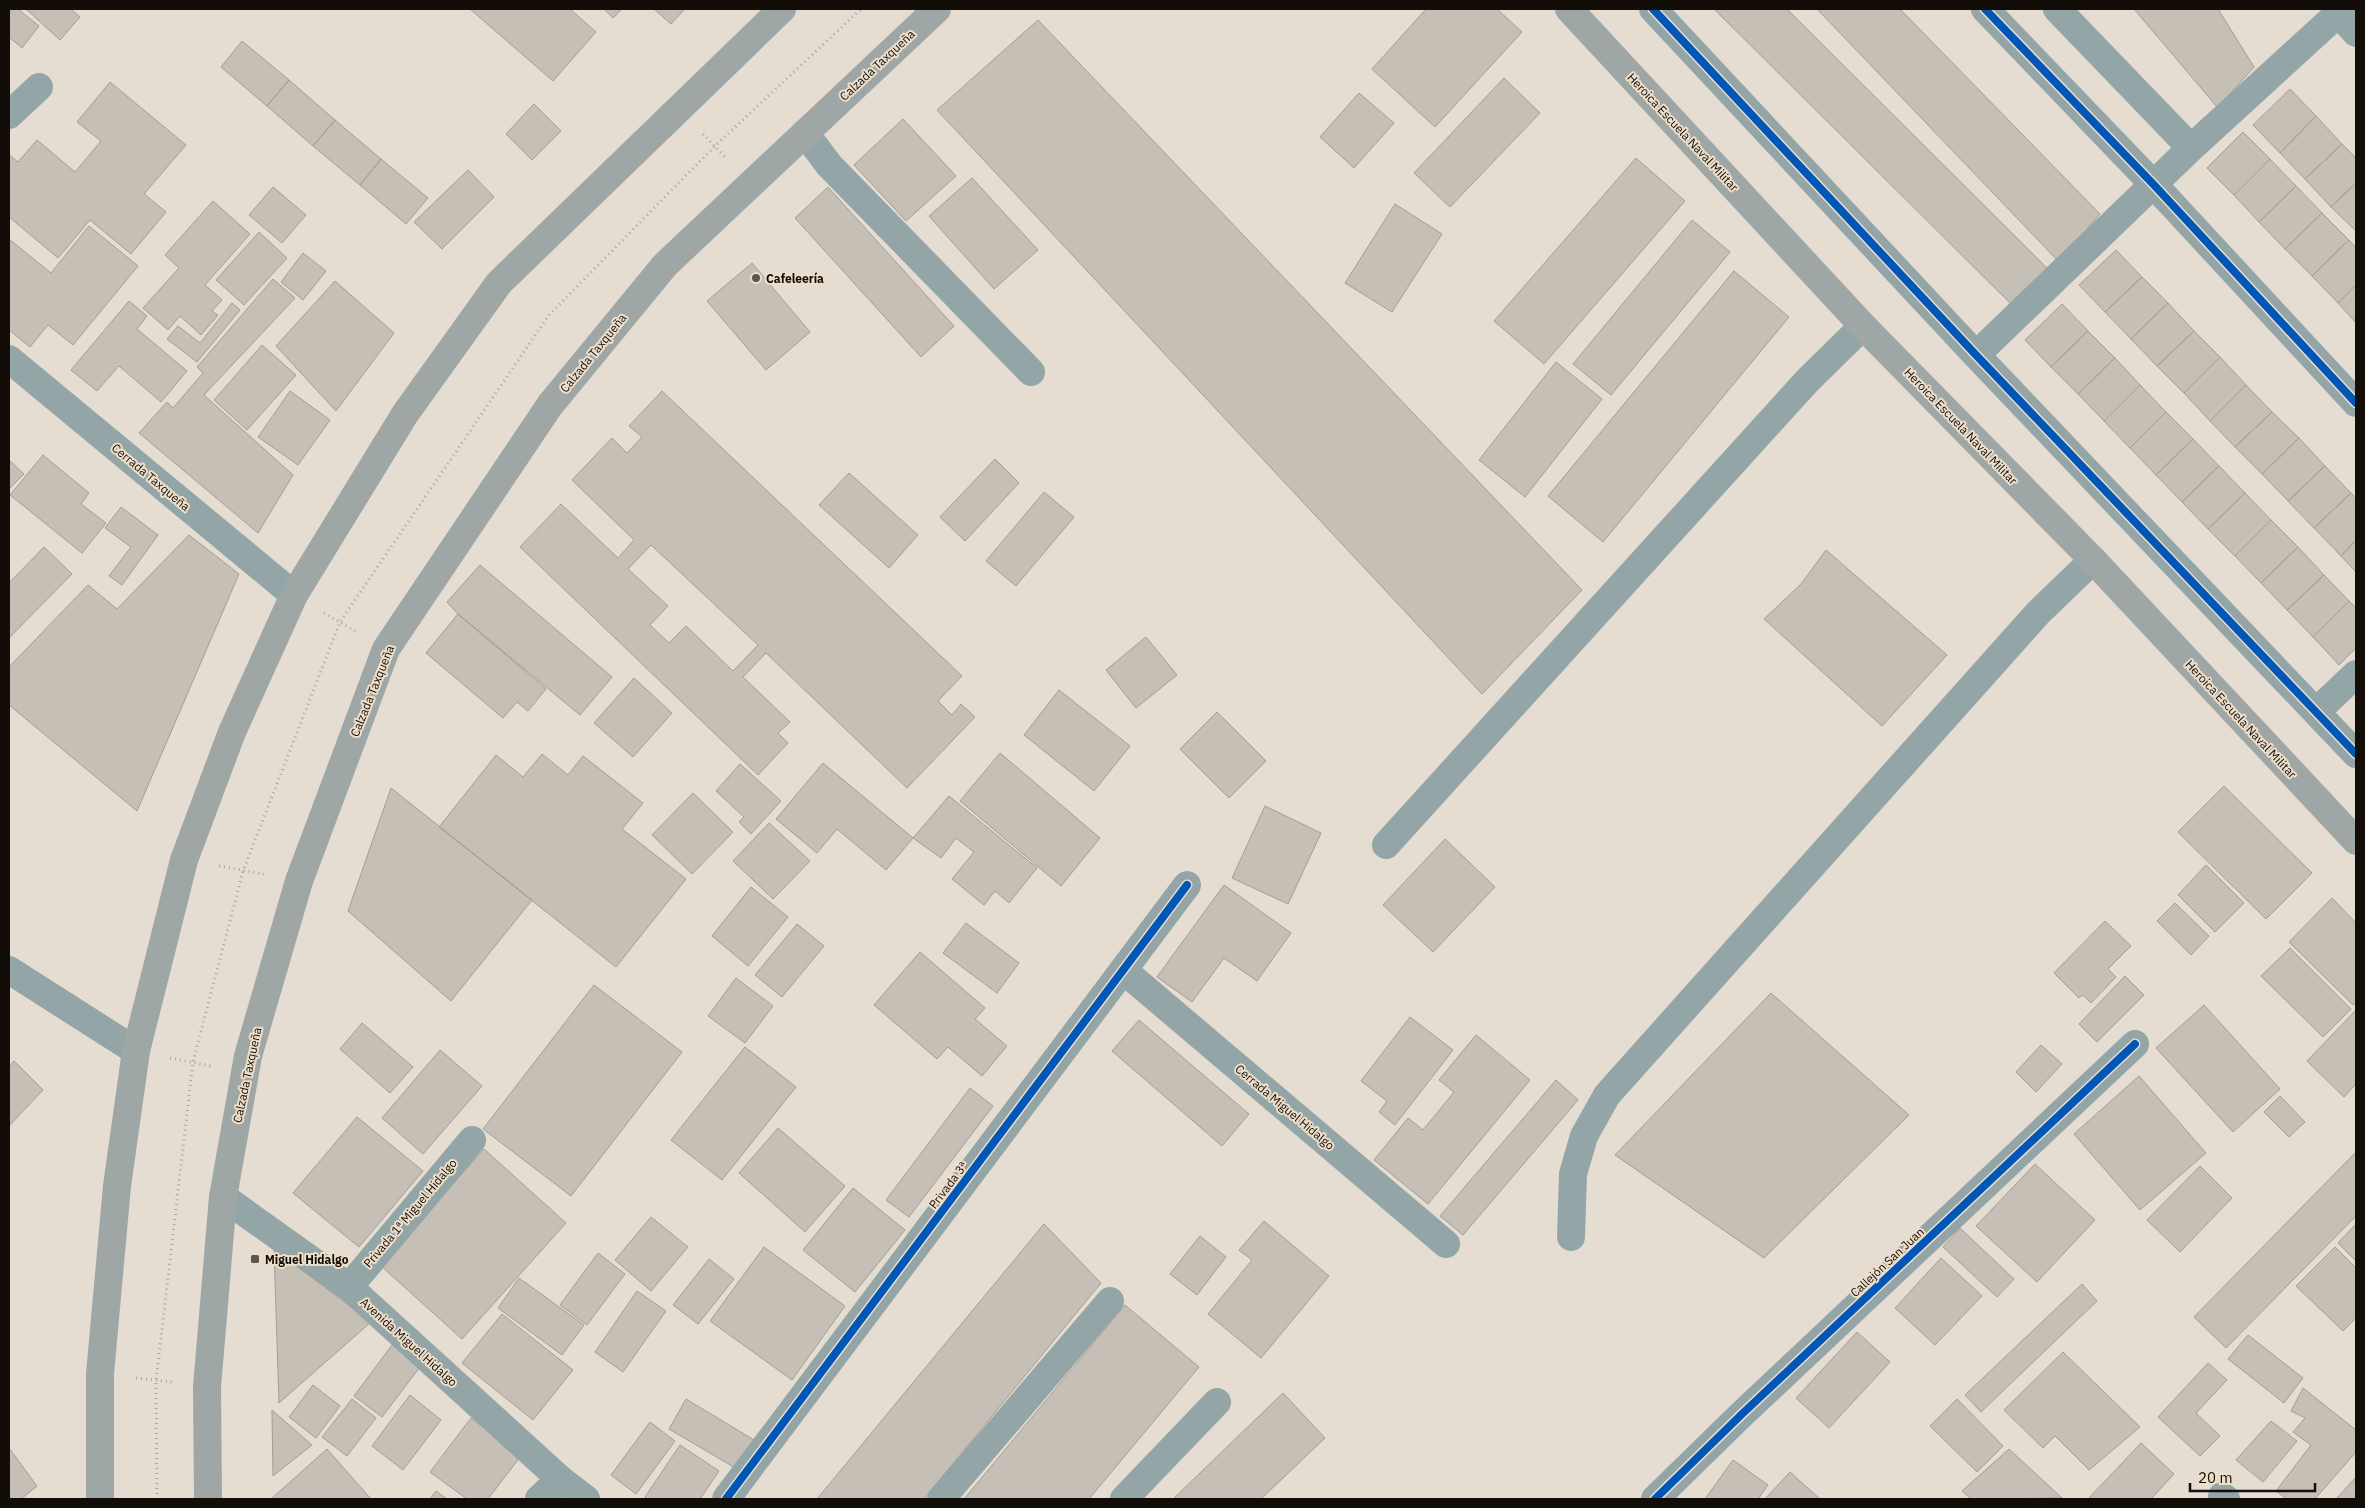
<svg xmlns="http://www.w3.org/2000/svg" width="2365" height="1508" font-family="'IBM Plex Sans',sans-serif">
<rect width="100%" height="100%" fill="#e5ddd2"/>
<path fill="#c5bfb6" stroke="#a49d95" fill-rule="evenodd" d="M9,9h9l21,17 -17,22 -13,-11z
M26,9h45l9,8 -20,23z
M470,9h100l26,23 -43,49z
M604,9h18l-9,9z
M654,9h31l-14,15z
M1426,9h71l25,23 -87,95 -63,-58z
M1714,9h73l261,260 -36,36z
M1817,9h83l200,205 -41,48z
M2134,9h84l36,58 -36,41z
M1038,20l544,570 -100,104 -545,-584z
M242,41l47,39 -22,26 -46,-39z
M1504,78l36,35 -90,94 -36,-34z
M289,80l46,40 -22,26 -46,-40z
M110,82l76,63 -42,49 22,18 -35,42 -41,-34 -32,38 -49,-41v-62l9,7 19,-22 38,32 26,-31 -24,-19z
M2290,89l26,27 -36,37 -27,-28z
M1359,93l35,30 -40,45 -34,-31z
M534,104l27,27 -29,29 -26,-26z
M2316,116l26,28 -37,35 -25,-26z
M903,119l53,57 -50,45 -52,-56z
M335,120l46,39 -21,26 -47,-39z
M2243,132l27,27 -36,36 -27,-27z
M2342,144l14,14v25l-25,24 -26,-28z
M1636,158l49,43 -141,163 -50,-43z
M381,159l47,39 -22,26 -46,-39z
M2270,159l26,27 -37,36 -25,-27z
M468,170l26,27 -52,52 -28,-27z
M972,178l66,72 -44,39 -65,-73z
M2356,183v48l-25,-24z
M2296,186l26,27 -37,36 -26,-27z
M273,187l33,28 -24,28 -33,-28z
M828,187l126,139 -33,31 -126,-139z
M213,201l37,33 -45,51 17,15 -10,11 6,4 -17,20 -21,-19 -12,14 -25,-22 36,-40 -14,-13z
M1395,204l47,30 -50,78 -47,-29z
M2322,213l27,27 -37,36 -27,-27z
M1692,220l38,32 -119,143 -38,-31z
M89,226l49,40 -65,79 -25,-20 -18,22 -21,-17v-91l42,34z
M259,232l28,26 -43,47 -28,-25z
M2349,240l7,8v37l-18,18 -26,-27z
M2116,250l26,27 -37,35 -26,-27z
M303,253l23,18 -23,29 -22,-18z
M752,263l58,69 -44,38 -59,-69z
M1734,271l55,46 -186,225 -55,-46z
M2142,277l26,26 -37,36 -26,-27z
M273,279l22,19 -91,97 89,80 -35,58 -119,-100 28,-31 6,6 30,-35 -6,-6z
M335,281l59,52 -58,78 -60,-65z
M2356,285v38l-18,-20z
M129,301l18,15 -10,13 50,42 -26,31 -42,-36 -22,25 -26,-21z
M232,303l8,7 -43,52 -30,-23 11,-13 22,17z
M2168,303l26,28 -37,35 -26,-27z
M2062,304l26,27 -37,36 -26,-27z
M2088,331l27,27 -37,36 -27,-27z
M2194,331l26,26 -36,36 -27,-27z
M262,345l34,30 -49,55 -33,-30z
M2220,357l26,28 -36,36 -26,-28z
M2115,358l25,27 -36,36 -26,-27z
M1556,362l46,37 -77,98 -46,-37z
M2140,385l26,27 -36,36 -26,-27z
M2246,385l26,27 -37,35 -25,-26z
M290,391l40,29 -32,45 -40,-28z
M662,391l300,285 -24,25 14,14 9,-11 14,13 -68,71 -141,-135 -23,24 47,45 -12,11 10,10 -30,32 -238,-228 41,-43 57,54 16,-18 -62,-60 40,-42 15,15 15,-16 -13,-11zM651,545l107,100 -25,26 -47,-45 -17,17 -19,-18 18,-19 -40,-37z
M2166,412l27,27 -37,36 -26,-27z
M2272,412l27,26 -37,36 -27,-27z
M2299,438l26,28 -37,35 -26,-27z
M2193,439l26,27 -37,36 -26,-27z
M43,455l46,38 -8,11 25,19 -24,30 -72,-58z
M995,459l24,24 -54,58 -25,-24z
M9,460l15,14 -15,15z
M2219,466l26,27 -37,36 -26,-27z
M2325,466l26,27 -37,35 -26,-27z
M849,473l69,62 -29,33 -70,-63z
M1044,492l30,25 -58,69 -30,-25z
M2245,493l26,27 -36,36 -27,-27z
M2351,493l5,5v42l-15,16 -27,-28z
M121,507l37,28 -36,50 -13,-9 22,-29 -26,-19z
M2271,520l27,27 -37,36 -26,-27z
M189,535l50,39 -102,237 -128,-106v-38l79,-82 29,24z
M2356,540v32l-15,-16z
M44,547l28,27 -63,64v-55z
M2298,547l26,28 -37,35 -26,-27z
M1826,550l121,105 -65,71 -118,-107 37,-35z
M480,565l132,112 -32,38 -122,-101 -11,-12z
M2324,575l25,26 -36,36 -26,-27z
M2349,601l7,7v40l-17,17 -26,-28z
M458,614l88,75 -18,22 -11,-9 -14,16 -77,-65z
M1146,637l31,38 -41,33 -30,-38z
M634,678l38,35 -39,44 -39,-34z
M1059,690l71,56 -36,45 -70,-56z
M1217,712l49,49 -37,37 -49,-49z
M1000,753l100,85 -39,48 -101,-85z
M542,754l26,21 15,-19 60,47 -21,26 64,50 -70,88 -177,-140 57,-72 27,22z
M823,763l90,75 -27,32 -49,-41 -20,24 -41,-34z
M740,764l41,37 -30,33 -12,-12 5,-5 -28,-26z
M2224,786l88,87 -46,46 -88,-87z
M391,788l141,112 -81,101 -103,-90z
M693,793l40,39 -41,42 -40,-39z
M949,796l88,72 -28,35 -14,-12 -11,14 -32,-26 22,-27 -18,-14 -15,20 -28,-20z
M1265,806l56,27 -33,71 -56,-26z
M769,823l41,38 -37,38 -40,-38z
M1445,839l50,48 -62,65 -50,-47z
M2206,865l38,38 -29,29 -37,-37z
M1224,885l67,48 -34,48 -33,-23 -32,44 -35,-25z
M751,887l37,30 -40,49 -36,-30z
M2332,898l24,25v79l-3,3 -64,-63z
M2175,903l34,33 -18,19 -34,-34z
M2105,921l26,25 -23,23 8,8 -25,26 -8,-8 -4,3 -25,-25z
M966,923l53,40 -22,30 -54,-40z
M797,924l27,22 -42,51 -27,-22z
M2290,948l61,61 -28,28 -62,-61z
M920,952l65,56 -10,11 32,27 -25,30 -34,-29 -11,12 -63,-54z
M2125,976l19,19 -47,47 -18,-18z
M736,978l37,28 -28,37 -37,-27z
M594,985l88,67 -111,144 -88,-67z
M1771,993l138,122 -145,143 -149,-103z
M2204,1005l76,84 -47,43 -77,-84z
M2356,1010v74l-12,13 -37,-36z
M1410,1017l43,33 -58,75 -16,-13 8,-11 -26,-20z
M1139,1020l110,94 -27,32 -110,-95z
M362,1023l51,44 -23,26 -50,-44z
M1476,1035l54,45 -102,124 -54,-44 34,-42 15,12 31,-38 -15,-12z
M2041,1045l21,19 -26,28 -20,-20z
M745,1047l51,40 -74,93 -51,-40z
M440,1050l42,36 -59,68 -41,-36z
M14,1061l29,29 -34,36v-59z
M2139,1076l67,77 -66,57 -66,-76z
M1556,1080l22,20 -115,135 -23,-19z
M970,1088l23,18 -84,111 -23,-17z
M2280,1096l25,26 -16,15 -25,-25z
M357,1117l66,54 -64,76 -66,-54z
M778,1128l67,58 -40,46 -66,-59z
M484,1149l82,74 -104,116 -82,-74z
M2356,1152v64l-130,132 -32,-31z
M2035,1164l60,56 -58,62 -61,-56z
M2200,1166l32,32 -52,54 -33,-32z
M853,1188l52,42 -50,62 -52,-42z
M651,1217l37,30 -37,44 -36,-31z
M1264,1221l65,55 -68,82 -53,-44 44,-54 -13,-10z
M1044,1224l57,59 -177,216h-107z
M2356,1224v37l-18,-18z
M1960,1228l54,51 -17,18 -54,-50z
M1200,1236l26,21 -29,38 -27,-21z
M764,1247l81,59 -53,74 -82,-59z
M2335,1247l21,21v50l-13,13 -47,-45z
M274,1249l97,73 -92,81z
M598,1253l27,21 -38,51 -27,-20z
M1941,1258l41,38 -47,49 -40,-37z
M709,1259l25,20 -36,45 -25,-19z
M519,1278l65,47 -22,30 -64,-47z
M2082,1284l15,17 -116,111 -16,-17z
M637,1291l29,20 -43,61 -28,-20z
M1125,1305l74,62 -110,132h-125z
M502,1314l71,56 -40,50 -71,-57z
M1857,1332l33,30 -61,66 -33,-30z
M2248,1335l55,43 -19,25 -56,-44z
M395,1341l28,22 -41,54 -28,-21z
M2063,1352l77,75 -51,43 -34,-34 -12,12 -39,-38z
M2208,1363l19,17 -31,33 24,23 -20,20 -42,-39z
M313,1385l27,21 -24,32 -27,-21z
M2303,1388l53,42v22l-41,47h-28l-11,-8 35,-46 -18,-13 12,-14 -14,-7z
M1283,1393l42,45 -64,61h-88z
M410,1395l31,25 -38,50 -31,-24z
M352,1399l24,19 -29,38 -25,-19z
M686,1399l68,41 -17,29 -68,-40z
M1957,1399l46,47 -26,26 -47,-46z
M272,1410l40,35 -39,31z
M471,1418l50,38 -33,43h-21l-37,-27z
M2271,1421l26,20 -34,41 -27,-22z
M650,1422l25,19 -39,53 -25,-19z
M2141,1443l33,31 -23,25h-63z
M680,1445l39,26 -19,28h-53l-2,-2z
M9,1448l28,38 -16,13h-12z
M327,1449l44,50h-100z
M2009,1449l53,49 -91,1 -9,-8z
M1733,1460l35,25 -10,14h-53z
M1790,1472l30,27h-55z
M2356,1477v22h-20z
M436,1491l11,8h-17z"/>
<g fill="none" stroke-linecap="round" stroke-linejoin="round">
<path stroke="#a2a7a4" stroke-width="3" stroke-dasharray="1 4" stroke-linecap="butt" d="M703,134l23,24
M324,613l31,18
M219,866l45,8
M170,1058l41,8
M136,1378l36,4
M157,1499l-1,-118 37,-319 50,-191 97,-249 209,-307 166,-169 146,-137"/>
<path stroke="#93a5a6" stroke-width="28" d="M1653,9l323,346 380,399
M1985,9l170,177 201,217
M2057,9l134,139
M2338,13l18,20
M9,115l30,-28
M805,133l24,32 202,207
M1976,355l215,-207 152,-139
M9,359l285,236
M2316,712l40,-38
M1386,845l421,-464 56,-55
M9,970l127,81
M1123,970l323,274
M223,1197l126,90 211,192 26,20
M1571,1237l2,-63 11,-38 23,-41 431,-482 55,-53
M349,1287l123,-147
M2222,1496l4,3
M539,1499l21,-20
M726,1499l461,-614
M941,1499l169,-198
M1124,1499l93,-97
M1655,1499l86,-84 394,-371"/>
<path stroke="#9fa7a6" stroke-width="28" d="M1569,9l294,317 230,234 263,281
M100,1499v-125l17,-188 19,-135 48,-191 48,-128 62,-137 111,-181 94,-131 283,-274
M208,1499l-1,-112 16,-190 25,-141 51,-175 87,-232 164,-244 115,-140 272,-256"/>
<g stroke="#eddeca" stroke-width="11">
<path id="cycleway" d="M1653,9l323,346 380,399
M1985,9l170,177 201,217
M726,1499l461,-614
M1655,1499l86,-84 394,-371"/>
</g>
<use href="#cycleway" stroke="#0057b8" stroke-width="8"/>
</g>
<g fill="#5c564e" stroke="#eddeca" stroke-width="2">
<circle cx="756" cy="278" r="5"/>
<rect x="250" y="1254" width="10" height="10" rx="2.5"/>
</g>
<g text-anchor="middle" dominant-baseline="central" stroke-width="4" stroke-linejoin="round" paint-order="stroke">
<g font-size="12" fill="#120d07" stroke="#eddeca">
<text transform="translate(877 65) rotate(-43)">Calzada Taxqueña</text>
<text transform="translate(1683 132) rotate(47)">Heroica Escuela Naval Militar</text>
<text transform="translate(593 353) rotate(-51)">Calzada Taxqueña</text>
<text transform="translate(1961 426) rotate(46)">Heroica Escuela Naval Militar</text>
<text transform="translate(151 477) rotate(40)">Cerrada Taxqueña</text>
<text transform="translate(372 691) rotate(-68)">Calzada Taxqueña</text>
<text transform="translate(2241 719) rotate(47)">Heroica Escuela Naval Militar</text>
<text transform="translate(247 1075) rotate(-78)">Calzada Taxqueña</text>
<text transform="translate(1285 1107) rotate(40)">Cerrada Miguel Hidalgo</text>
<text transform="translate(948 1185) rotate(-53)">Privada 3ª</text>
<text transform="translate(410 1213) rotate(-50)">Privada 1ª Miguel Hidalgo</text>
<text transform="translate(1887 1262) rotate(-43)">Callejón San Juan</text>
<text transform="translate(409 1342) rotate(42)">Avenida Miguel Hidalgo</text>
</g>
<g font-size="12" font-weight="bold" fill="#120d07" stroke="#eddeca" text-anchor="start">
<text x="766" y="278">Cafeleería</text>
<text x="265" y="1259">Miguel Hidalgo</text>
</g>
</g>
<rect width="2365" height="1508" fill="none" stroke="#120d07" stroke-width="20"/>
<path d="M2190 1483v8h125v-8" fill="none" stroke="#120d07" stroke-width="2.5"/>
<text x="2198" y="1483" font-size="15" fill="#120d07" stroke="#eddeca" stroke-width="4" paint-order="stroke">20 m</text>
</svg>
